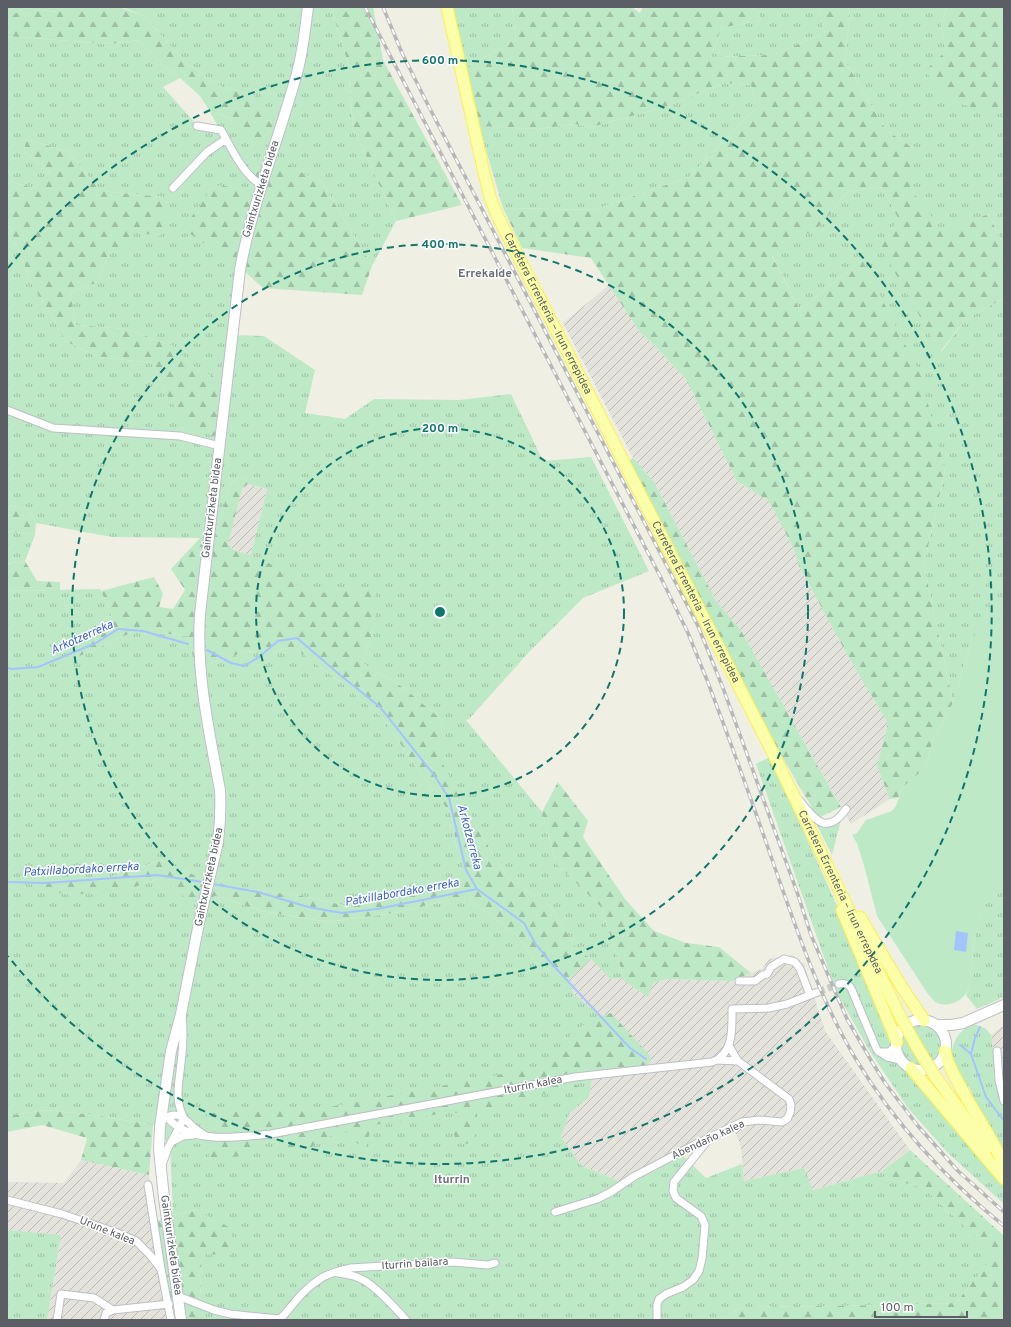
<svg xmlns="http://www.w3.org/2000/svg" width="1011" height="1327" font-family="Overpass,sans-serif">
<defs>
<pattern id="industrial-furrows" width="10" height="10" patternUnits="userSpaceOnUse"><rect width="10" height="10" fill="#e3e2db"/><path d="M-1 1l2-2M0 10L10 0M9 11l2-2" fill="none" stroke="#bbbab5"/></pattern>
<pattern id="grass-tufts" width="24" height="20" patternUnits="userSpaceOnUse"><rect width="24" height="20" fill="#bee9c7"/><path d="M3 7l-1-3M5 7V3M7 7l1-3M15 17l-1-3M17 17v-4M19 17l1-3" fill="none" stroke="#9dc0a5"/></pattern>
<pattern id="forest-firs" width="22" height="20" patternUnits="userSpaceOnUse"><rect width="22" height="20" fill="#bee9c7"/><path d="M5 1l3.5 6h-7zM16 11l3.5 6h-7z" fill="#9dc0a5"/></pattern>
</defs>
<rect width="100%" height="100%" fill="#efefe3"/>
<path fill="url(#industrial-furrows)" d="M609,285l30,46 16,15 31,33 51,102 32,20 25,48 5,17 50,92 39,65 -11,43 13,33 -39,25 -111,-195 -24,-28 -62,-119 -21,-24 -70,-135z
M248,484l19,5 -16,65 -2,1 -15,-5 -6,-6 14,-55z
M792,955l12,9 21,67 85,119 -28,21 -70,19 -8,-22 -60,13 -3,-34 -7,-18 -106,56 -46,-19 -21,-29 8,-23 20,-17 6,-34 25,-30 -47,-40 -5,-13 23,-21 19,20 10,-1 33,5 13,-4 66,2 30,-12 7,-10z
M1004,1025v79l-7,-26 -6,-43z
M81,1160l68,15 25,145h-127l14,-85 -54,-5v-48l57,1z"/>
<path fill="url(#grass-tufts)" d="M7,7h50l1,5 -33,-4 -18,10z
M122,7h209l17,56 5,65 43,93 -24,45 -49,-82 -60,-32 -13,37 -8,80 -14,66 36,1 51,34 -10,43 40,6 29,-20 86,1 51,-6 32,67 48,-4 58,114 -66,27 -53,53 -61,68 -3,1 76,92 14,51 45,44 24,74 -5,-3 -10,1 -19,-20 -15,-11 -26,-43 -41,-26 -22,-34 -48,-86 3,-39 -38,-32 -42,-25 13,-38 -38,-37 -25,10 -61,-25 -2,-18 2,-1 16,-65 -19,-5 -6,-7 -11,5 -14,47 -17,9 -88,-1 -76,-14 -7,-13 -22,-5v-285l24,62 25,41 9,18 34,16 54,6 11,27 58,-8 -31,-17 -18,-19 -47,-17 -51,-4 -4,-33 25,-9 14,-31 24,-20 30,-35 -63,-6 -33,-39 -42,-13 -2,13 26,19 -15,17 -21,-5 -7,-15v-132l103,8 28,-4 26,26 16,12 -17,9 32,36 24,5 -10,-18 25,10 29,31 -8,-55 -37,-11 -33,-23 -41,-46z
M453,7h59l4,32 -50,29z
M750,7h68l7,26 -52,22 -62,2 10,-29 40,-8 -4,-10z
M848,7h99l-6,18 5,26 53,63 5,-5v139l-15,-34 -47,18 -29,-40v-44l-27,-18 -41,-69 5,-47z
M724,83l27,2 5,23 -67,69 -95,33 -91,-2 -24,-82 59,3 36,-5 18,3 72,-20z
M882,187l16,31 43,134 25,-33 38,-21v311l-2,-1 -30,31 -19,64 -29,-138 21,-95 -83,-210 -62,50 -28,-55 50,-31 25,-32z
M7,531l28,4 -10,26 -18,3z
M100,589l12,26 -45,29 13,12 55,-25 54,5 4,22 12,8 42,-15 23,2 21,-6 13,8 38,28 42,36 38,57 29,38 6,36 11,27 -116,30 -50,-11 -79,-10 -20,-7 -42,-19 -61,21 -63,-1 89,10 34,-12 36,27 19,-9 47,15 66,11 66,-9 61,-14 21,5 42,32 17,26 33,18 5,13 47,40 -25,30 -6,34 -20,17 -8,23 21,29 46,19 55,-29 23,22 36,-14 2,17 60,-13 9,22 69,-19 8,8 34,9 71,67 -39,48 -117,3 -98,1 -19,13h-518l-4,-23 2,-44 -5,-43 -24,5 -3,-70 -17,-20 -59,-10 -49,-5 -38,6v-525z
M770,757l69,153 49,128 16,32 100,116v18l-56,-51 -40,-45 -39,-58 -33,-59 -80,-227z
M841,820l-9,35 -16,-32c11,3 16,4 25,-3z
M1000,885l4,1v111l-27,12 -11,-14 3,-7 5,-46 12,-50z
M974,1024l11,4 6,7 6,43 7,26v50l-35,-59 3,-2 -6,-10h-1c-4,-7 -10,-14 -12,-22 -5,-14 7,-34 21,-37z
M901 1045a20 20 0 1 1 40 0a20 20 0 1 1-40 0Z
M7,1230l54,5 -14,85h-40z"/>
<path fill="url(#forest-firs)" d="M57,7h62l25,9 41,46 33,23 37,11 17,30 -8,26 59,32 49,82 -10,29 -99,-7 -21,-19 -59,-40 31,-44 36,4 13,-37 -29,-32 -25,-10 -9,-14 -20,-18 -16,-12 -26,-26 -28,4 -103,-8v-18l18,-10 32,4z
M331,7h42l10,53 79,145 -66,16 -43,-93 -5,-65z
M512,7h120l8,6 3,-6h107l7,3 4,10 -40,8 -10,29 62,-2 52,-22 -7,-26h30l2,7 -5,47 41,69 27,18v44l29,39 47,-17 15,34v50l-38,21 -26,33 -59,-104 17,-30 -16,-31 -35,5 -25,32 -50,32 28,54 62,-50 58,113 25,97 -21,95 29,138 -19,35 -10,31 -22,19 -4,10 -8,1 -13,-33 11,-43 -39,-65 -50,-92 -5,-17 -25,-48 -32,-20 -51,-102 -31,-33 -16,-15 -48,-73 -69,-10 -19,-40 91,2 95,-33 67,-69 -5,-23 -27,-2 -60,24 -72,20 -18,-3 -36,5 -59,-3 -13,-58 50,-29z
M947,7h57v102l-5,5 -47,-12 -27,-31 21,-20 -5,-26z
M26,139l42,13 33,39 63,6 3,29 -7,10 -26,-4 -7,19 -17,1 -14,31 -25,9 4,33 51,4 47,17 18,19 32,17 -8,55 -30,-14 -21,-33 -11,-27 -54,-6 -34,-16 -9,-18 -25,-41 -24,-62v-52l7,15 21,5 15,-17 -26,-19z
M633,458l21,24 62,119 24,28 101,178 -23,11 -65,-111 -124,-246z
M242,477l6,7 -6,5 -14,55 6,6 15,5 2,18 18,-10 43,34 25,-9 38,2v35l-13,38 42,25 38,32 -2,39 47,86 22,34 41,26 26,43 15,11 -23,21 -33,-18 -17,-26 -42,-32 -21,-5 -61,14 -66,9 -66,-11 -47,-15 -19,10 -36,-28 -34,12 -56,5 -31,-6 -3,-9 64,1 61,-21 42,19 20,7 79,10 50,11 115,-30 -10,-27 -6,-36 -29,-38 -38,-57 -42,-36 -38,-28 -13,-8 -21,6 -23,-2 -42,15 -12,-8 -4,-22 -54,-5 -55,25 -14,-12 46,-29 -11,-24 53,-14 9,17 -4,13 14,2 12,-19 -14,-21 29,-31 17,-10 14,-46z
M7,505l22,5 7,13 -1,12 -28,-4z
M25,561l12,20 23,1v8l-53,1v-27z
M558,782l30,39 -5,16 42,62 29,32 32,12 33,4 32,26 -19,8 -66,-2 -13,4 -5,14 -23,-16 -24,-74 -45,-44 -14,-51z
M611,1013l39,43 1,6 -11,5 -42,3 -322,62h-68l-2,-10 1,-8 4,-1 108,-4 227,-43 27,-35 25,-14z
M570,1080l10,8 -3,4 -8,-6 -5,3 -16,2 -19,10 -18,-5 -17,11 -17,3v12l-3,19 -8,3 -11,-7 -2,-5 7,-19 -13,-1 -46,10 -29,3 -7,24 -12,-9 -6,-8 -19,5 -21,13 -24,-1 -16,-10 -10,2 -13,15 -35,2 -2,-18 71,-4z
M45,1110l49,5 59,10 -4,50 -68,-15 6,-22 -45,-13 -35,7v-16z
M910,1150l94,86v84h-282l19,-13 98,-1 117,-3 38,-48 -70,-67 -34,-9 -8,-8z
M197,1210l35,19 -1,26 -29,-1 -2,43 4,23h-30l-17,-99 16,-6z"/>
<path fill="#bee9c7" d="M1002,608l2,1v277l-4,-1 -14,8 -12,49 -5,46c-5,12 -19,20 -32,15 -3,-1 -6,-6 -9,-9l-51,-78 -12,-47 -8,-26 -5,-8 5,-2 9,-13 26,-9 4,-5 6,-18 22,-19 10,-31 19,-35 19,-64 21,-29z"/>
<path fill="#a4c4ff" d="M956,931l12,2 -2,19 -12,-2z"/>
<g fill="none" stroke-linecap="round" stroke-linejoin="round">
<path stroke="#a4c4ff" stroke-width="2" d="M207,650l24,13 13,3 15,-9 19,-16 19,-3 43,37 40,32 54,68 15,23 17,72 11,19 47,34 11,20 15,19 80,86 16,11
M7,668l5,1 26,-2 58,-24 22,-14 25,2 45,13
M7,882l38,1 112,-8 46,7
M213,884l45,8 50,15 34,6 35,-4 100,-20
M960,1045l11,9 15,43 18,24
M971,1054l4,-16 5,-11"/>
<path stroke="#cacbc4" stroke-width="7" stroke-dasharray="7 3.5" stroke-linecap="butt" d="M818,992l21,-8"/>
<g stroke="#bdbfc6" stroke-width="9">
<path id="street" d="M197,126l24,4c11,19 21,43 40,55
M173,188l34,-36 19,-13
M7,410l46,18 127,8 40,10
M800,801c15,19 27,35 46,8
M739,981h16l8,-6 4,-1 4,-7 13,-8 11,3 5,7 10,26
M839,984c5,-1 9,-1 12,4l26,62 10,7 14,3
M182,1016c2,16 1,31 -1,47 -2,20 -7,37 3,55
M997,1051l2,29 5,21
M879,1052h10l7,-6
M717,1060l21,1
M206,1136c-5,-3 -9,-6 -13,-9 -8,-8 -14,-16 -26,-10 22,28 73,20 104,17l304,-57 137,-15c22,-8 20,-34 20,-53l37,-1 18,-4 31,-12
M171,1142l12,-6 10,-1
M162,1165l6,-17 16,-30
M148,1185l13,84
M7,1200l55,14 53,18 21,9 14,14 11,14 10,51
M555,1212l42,-13 14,-7 22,-15 61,-32 48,-23 17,-2 23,2 5,-3 3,-6 1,-8 -2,-6 -51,-38 -9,-15
M338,1273c9,1 19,3 27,8 16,10 29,26 41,39
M178,1296l36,14 16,4 49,5 5,-4c11,-13 21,-27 36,-36 8,-6 20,-8 30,-11l103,-6 35,3 7,-2
M57,1320l4,-26 33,4 19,12
M104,1320l2,-7 7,-3 56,-6
M657,1320v-15l2,-6 7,-5 17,-7 10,-7 6,-9 3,-12 3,-34 -4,-9 -25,-18 -3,-7 1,-9 34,-42"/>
</g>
<g stroke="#bec0c8" stroke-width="12">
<path id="secondary" d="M896 1045a25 25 0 1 1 50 0a25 25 0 1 1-50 0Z
M936,1025h15l12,-2 41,-18
M181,1320l-17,-122 -5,-49 1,-22 11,-76 10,-37 18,-91 19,-81c2,-17 3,-34 2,-52 -11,-59 -24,-116 -20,-176l40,-344c12,-67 39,-131 57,-197 6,-21 8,-44 11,-66"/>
</g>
<g stroke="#fdf14f" stroke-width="13">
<g id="primary">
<path id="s1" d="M447,7l38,170 5,20 8,20 275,536 128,265"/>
<path d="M842,910l55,132"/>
<path d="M860,917l41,69 23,34"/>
<path d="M945,1051c2,14 10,25 16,37 14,26 31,50 43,77"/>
<path d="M911,1068l93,111"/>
<path d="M935,1076l52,72"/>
</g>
</g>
<use href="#street" stroke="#fff" stroke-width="7"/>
<use href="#secondary" stroke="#fff" stroke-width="10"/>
<use href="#primary" stroke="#fbffa9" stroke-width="11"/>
<g stroke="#b7b7b8" stroke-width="3.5">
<path id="rail" d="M365,7l295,569 28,57 19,47c24,63 47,127 69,191 23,65 45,131 81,190 39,64 89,118 147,165
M383,7l19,46 26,52 270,521 25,62 74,204 14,43 36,84 25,43 13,21 33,43 40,45 46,41"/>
</g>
<use href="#rail" stroke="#fff" stroke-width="2" stroke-dasharray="6" stroke-linecap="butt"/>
<g stroke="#fdf14f" stroke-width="13" stroke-linecap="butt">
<path id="primary-bridge" d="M901,1018l16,29 18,29"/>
</g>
<use href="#primary-bridge" stroke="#fbffa9" stroke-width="11"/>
</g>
<g fill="none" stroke="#0f766e" stroke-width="2" stroke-dasharray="7 5">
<circle cx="440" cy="612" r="184"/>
<circle cx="440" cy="612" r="368"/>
<path d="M8 268A552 552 0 1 1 8 956"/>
</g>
<g text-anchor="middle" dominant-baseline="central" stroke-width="3" stroke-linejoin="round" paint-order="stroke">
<g font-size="11" fill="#5b5e65" stroke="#fff">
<text transform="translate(261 189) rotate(-73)">Gaintxurizketa bidea</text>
<text stroke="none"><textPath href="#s1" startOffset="325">Carretera Errenteria – Irun errepidea</textPath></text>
<text transform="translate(212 508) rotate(-83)">Gaintxurizketa bidea</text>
<text stroke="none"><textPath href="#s1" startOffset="649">Carretera Errenteria – Irun errepidea</textPath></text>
<text transform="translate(209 877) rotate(-78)">Gaintxurizketa bidea</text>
<text stroke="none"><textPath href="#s1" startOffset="973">Carretera Errenteria – Irun errepidea</textPath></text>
<text transform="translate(533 1085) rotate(-11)">Iturrin kalea</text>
<text transform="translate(708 1140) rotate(-25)">Abendaño kalea</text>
<text transform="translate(107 1231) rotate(22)">Urune kalea</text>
<text transform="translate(171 1245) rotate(82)">Gaintxurizketa bidea</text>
<text transform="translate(415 1264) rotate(-4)">Iturrin bailara</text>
</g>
<g font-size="12" font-weight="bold" fill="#6c7078" stroke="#fff">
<text x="485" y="274">Errekalde</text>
<text x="452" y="1180">Iturrin</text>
</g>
<g font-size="12" font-style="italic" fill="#3c64cd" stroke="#fff">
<text transform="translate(82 638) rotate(-24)">Arkotzerreka</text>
<text transform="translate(469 837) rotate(75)">Arkotzerreka</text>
<text transform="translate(81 870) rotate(-3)">Patxillabordako erreka</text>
<text transform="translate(402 893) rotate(-10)">Patxillabordako erreka</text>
</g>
</g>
<circle cx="440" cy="612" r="6" fill="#0f766e" stroke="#fff" stroke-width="2"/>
<g font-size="12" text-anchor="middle" font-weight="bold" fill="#0f766e" stroke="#fff" stroke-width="3" stroke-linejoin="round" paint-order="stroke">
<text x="440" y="64">600 m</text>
<text x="440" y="248">400 m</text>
<text x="440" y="432">200 m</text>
</g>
<rect width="1011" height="1327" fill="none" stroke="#5b5e65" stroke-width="16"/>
<path d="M875 1311v6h92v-6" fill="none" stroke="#5b5e65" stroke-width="2"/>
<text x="881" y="1311" font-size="12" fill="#5b5e65" stroke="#ffffff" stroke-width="3" paint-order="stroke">100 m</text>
</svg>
